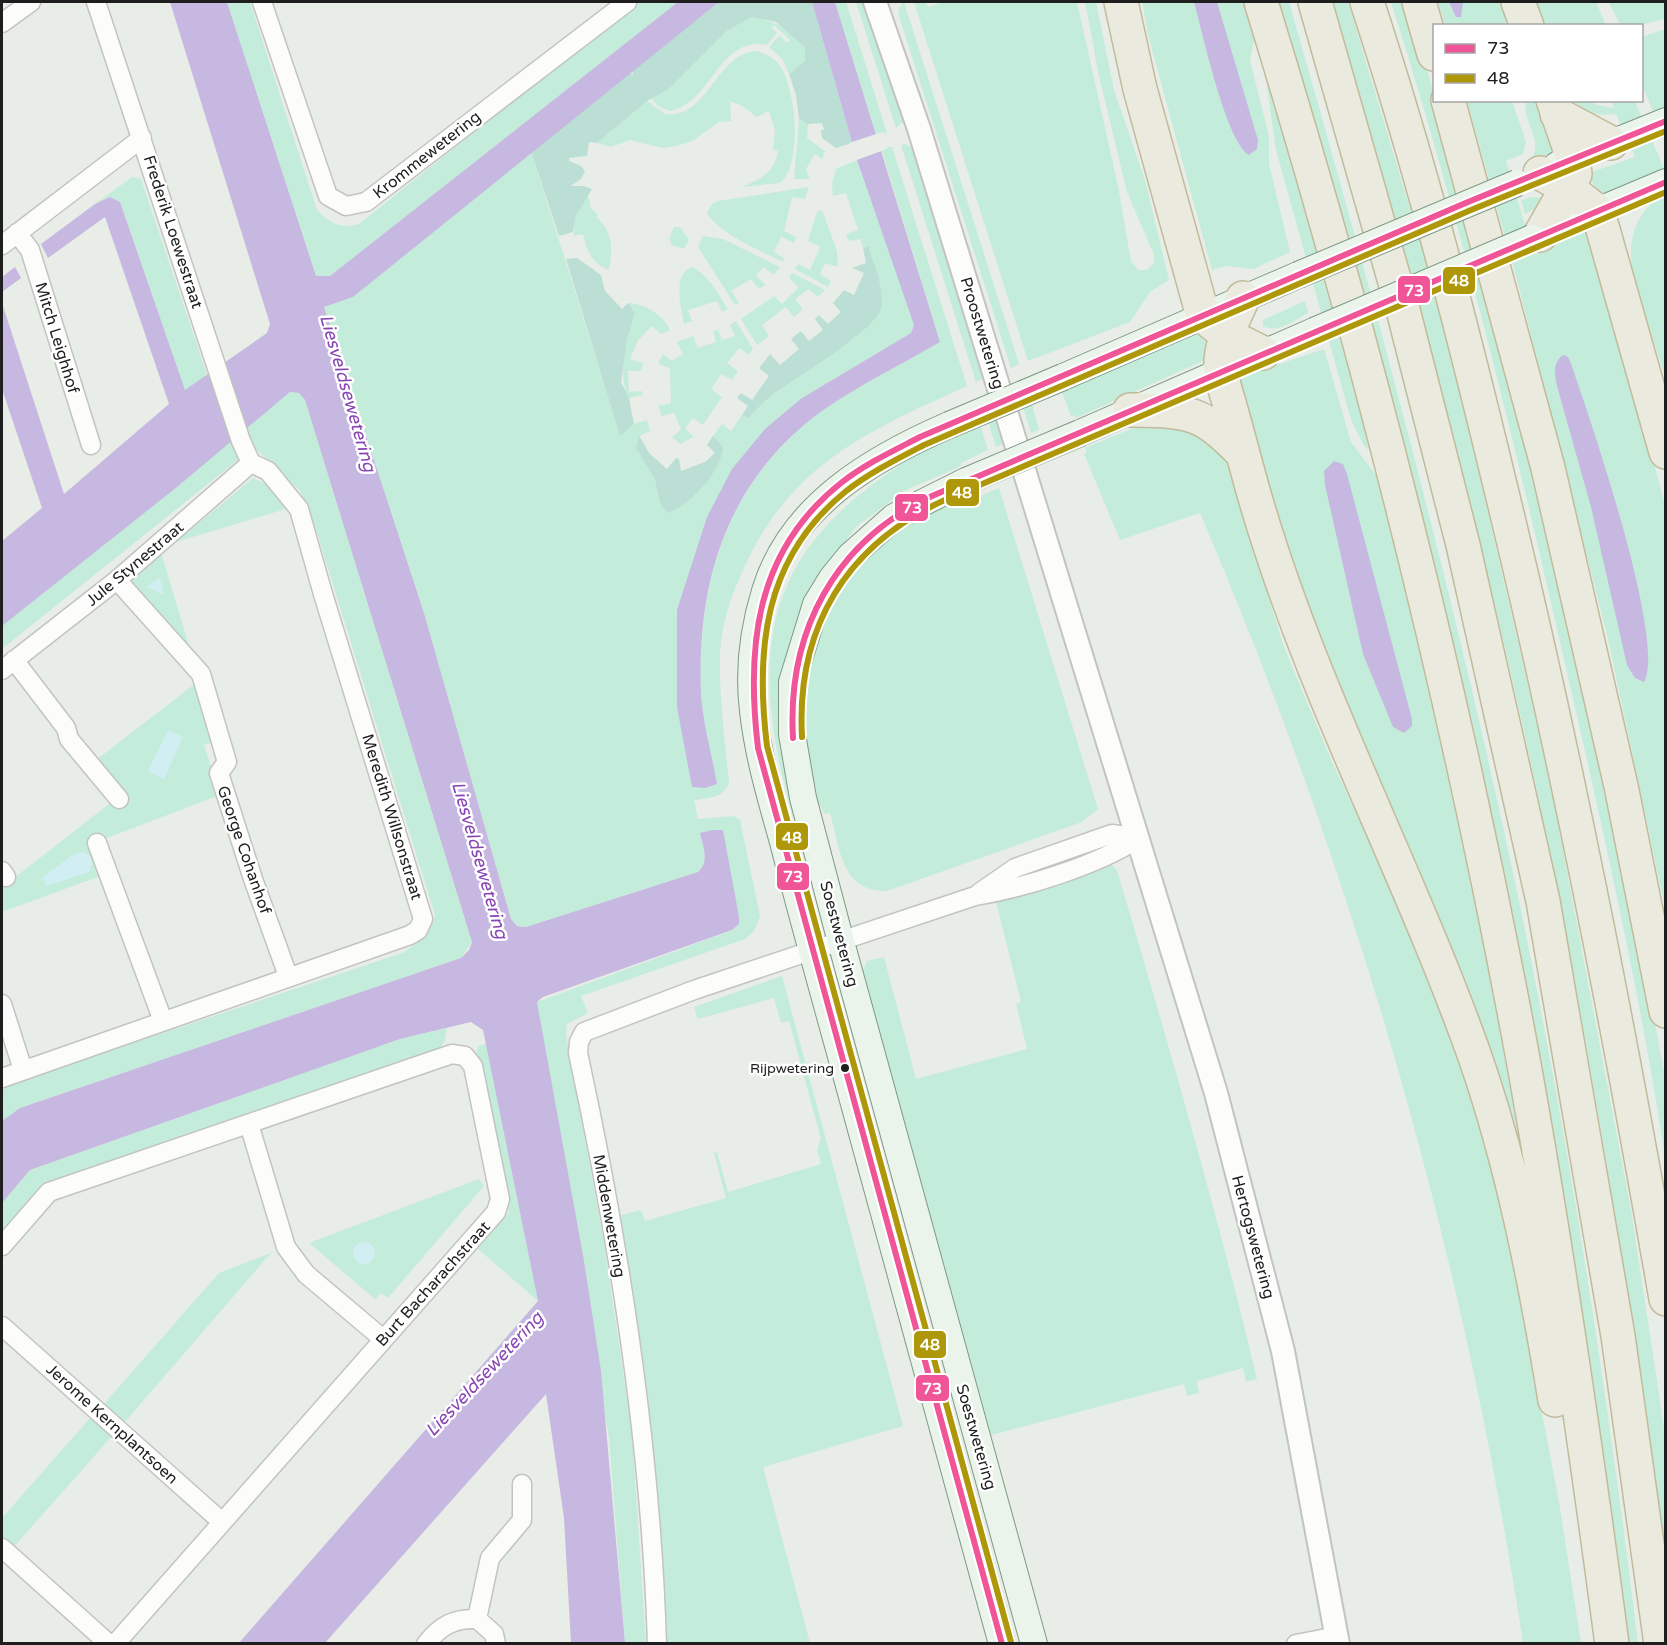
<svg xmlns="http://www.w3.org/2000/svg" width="1667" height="1645" font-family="'Varela Round',sans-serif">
<rect width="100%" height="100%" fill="#e8ede7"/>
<path fill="#c4ecdb" d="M227,2h23l67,208c14,14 24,19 42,14l279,-222h40l-348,274h-14z
M835,2h11l41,131 -2,1 -1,-2 -8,2z
M856,2h10l38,115 -1,5 -7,6z
M904,2l115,362 -8,4 -113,-355 3,-9z
M914,2h12l2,5 15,-5h134l41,184 13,75 7,9h9l7,-7v-8l-27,-63 -28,-116 -14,-74h11l18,88 31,90 24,100 -19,12 -20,30 -102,39z
M1142,2h101l11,38 -4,20 19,76v28l21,88 -37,17 -28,-3 -13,4 -64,-235z
M1274,2h15c86,300 168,602 232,908 50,242 87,488 117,733h-17l-31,-246z
M1331,2h17l95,317 106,457 82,434 28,184 7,49 -1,110c-35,-258 -76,-516 -130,-771 -56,-263 -129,-522 -204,-780z
M1391,2h16l85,289 119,497 54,289v80c-26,-172 -66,-345 -105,-515 -49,-215 -102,-430 -169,-640z
M1438,2h70l8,23h-71z
M1536,2h60l10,23h-62z
M1609,2h56v17l-24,6h-21z
M752,17c27,5 34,11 53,30v14l-16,13 -6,-14 -14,-13 11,-12 7,8 3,-3 -16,-15 -2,3 5,5 -10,12c-48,-10 -55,58 -97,66l-12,-5 -7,-8 19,-10 58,-58z
M1665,29v48l-2,1 3,8 -1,56 -23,-58v-47z
M756,51c9,3 18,6 24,15 16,23 23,97 0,117l-39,4c19,-7 33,-14 37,-36l-5,-1 2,-19 -6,-20 -12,6 -15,-11 -12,-5 1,20 -12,1 -25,18 -14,5 -17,3 -33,-8 -19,7 -14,-4 50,-42 18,13c44,5 49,-59 91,-63z
M1267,87h3l101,364 -7,-5 -13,-26 -75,-270z
M1467,101h45l14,41 -3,12 -17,7 28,94 59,-28 72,279v402l-57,-269 -92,-363z
M1526,101h16l17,48 -31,14c20,-21 -7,-40 -2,-62z
M1574,101h18l4,4 18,3 -2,-7h23l30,70v206l-33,-106c-3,-28 0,-49 21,-69l-10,-24 -38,20 -9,-5 -5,-15 1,-6 43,-15 -19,-43c-16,2 -31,0 -42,-13z
M799,119l9,5 -1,14 18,13 -3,8 -7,-5 -9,15 4,10h-16z
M906,144l9,7 71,227 -10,4 -75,-237z
M889,147h3l75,239c-98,45 -176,77 -223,182 -13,28 -23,56 -24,87 -1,43 5,85 9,128 -6,15 -20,15 -35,17l4,19 36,-3 6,4 20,96 -6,15 -9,8 -164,57 7,17 -21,11 -1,10 38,209 28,189 14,211h-21l-16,-205 -72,-436 196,-72 -33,-97c3,14 10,28 -2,39l-172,55 -9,-1 -6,-7 -87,-306 -100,-306 29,-10 178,-146 89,284 14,-11 13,-4 3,11 -11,5 -3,12 19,32 5,24 9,8c28,-11 41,-39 54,-65l-10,-11 9,-12 9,7 11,-16 6,3 21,-21 87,-60 25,-51 -14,-40 -4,2 -3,-9 -11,2 -3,-7 12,-4 -12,-37 -13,3 -1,-12 4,-15 21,-9 57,164 -3,9 -109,65 -95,119 -15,270 13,1 12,-4c-5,-29 -15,-60 -16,-90 -3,-105 21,-198 103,-269 35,-30 95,-59 136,-83l-58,-191z
M132,177l9,2 66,196 -22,16 -65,-189 -10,-5 -15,7z
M809,187l-4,12 -13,-2 -8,34 12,6 -2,6 -13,-6 -7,15 11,7 -2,3c-21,-11 -64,-28 -76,-49l5,-9 6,-3z
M588,195l3,14 7,5 -2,3c17,14 17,32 13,53 -18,-7 -22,-19 -26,-36l-9,2v-19z
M1532,197l12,1 -7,10 -12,6 -4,-14z
M822,210l15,41 1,16 -13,-4 -5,11 11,7 -3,6 -33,-18 3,-5 12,6 10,-23 -12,-6 9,-29z
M674,227h6l9,13 -5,9 -12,-4 -3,-6z
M703,236l20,3 57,28 -6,8 -11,-8 -7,9 10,9 -7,4 -8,-10 -20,12 8,12 -4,2 -37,-58z
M692,267c17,8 26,27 36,42l-6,3 -5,-11 -29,9 4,11 -8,3c-3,-15 -12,-51 8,-57z
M792,273l33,17 -7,7 -9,-8 -14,10 8,10 -9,8 -8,-10 -24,18 7,11 -12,9 -16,-26 33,-23 8,8 17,-17 -10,-9z
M1305,301l3,12c-13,7 -30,21 -45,13v-6z
M628,303c17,1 35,11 42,27l-9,4 -9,-8 -14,14 -8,19 13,4 -2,8h-13l1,21 13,-1v4l-13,3c-13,-26 -2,-58 6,-85z
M736,321l17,28 -4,6 -10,-7 -12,15 11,8 -6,9 -11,-6 -10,15 11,8 -19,28 -10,-7 -8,10 8,9 -13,7 -8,-7 9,-7 -7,-17 -12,3 -4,-10 13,-3 -1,-35 -12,-4 5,-10 9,7 11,-7 -6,-12 16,-6 5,12 18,-6 -3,-11 5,-1 4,10 13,-4 -5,-11z
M1202,331l8,12 -5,17 -129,58 -1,-3 -4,1 -9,-24 5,-2 -1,-5 127,-53z
M1324,349l27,93 27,36c55,228 108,457 145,688l-193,-478 -95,-309z
M290,392l9,1 6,7 167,542 -11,16 -441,150 -18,13v-34l400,-134c16,-10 29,-19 33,-38l-120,-389 -15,-35 -42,-40 -15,-21z
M1032,404l7,26 -8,3 -8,-26z
M999,417l8,25 -11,5 -8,-26z
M1180,418l43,34 61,195 48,115 47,100 72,166 49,167 59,307 22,141h-58c-59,-390 -168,-767 -323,-1130l-80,27 -36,-86 3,-2 -2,-4 63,-26z
M980,424l8,26 -27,13v3l-55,24 -49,36 -32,41 -36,81 29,234 -7,1c-11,-49 -30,-99 -37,-150 -19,-130 23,-200 129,-270 8,-5 14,-12 22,-17 16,-10 37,-15 55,-22z
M232,440l7,19 -237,190v-24z
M253,478l15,7 18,24 -110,33z
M999,488l99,321 -16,13 -195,69c-46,1 -47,-43 -57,-78l-5,1c-6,-11 -15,-24 -18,-37 -20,-78 6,-187 74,-237 26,-19 61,-31 90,-44l2,3z
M161,552l32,107 -64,-78z
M196,683l20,59 -12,3 16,50 -121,46 4,34 -101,37v-30l12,-4 108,-84 -26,-34z
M1109,863l8,7c50,169 99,338 140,509l-11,3 -3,-14 -46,13 2,12 -12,3 -3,-12 -193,51 -128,-464 4,-10 17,-4 32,122 111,-30 -11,-45 5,-2 -25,-100z
M782,976l121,450 -140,41 47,176h-143l-9,-149 -40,-278 23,-6 4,11 81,-23 -12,-45 3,-1 11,40 93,-28 -4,-15 4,-10 -32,-118 -8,2 -7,-25 -76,21 -4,-12z
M447,1028l-2,12 -5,8 -382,132 -56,55v-32l28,-33 370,-131z
M486,1044l52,257 -60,-52 31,-37 -33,-158 2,-8z
M479,1179l5,7 -96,112 -7,-5 -6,6 -66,-56z
M271,1253l-147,170 -21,-18 116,-132z
M91,1417l21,19 -101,114 -9,-9v-23z"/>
<path fill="#bbded5" d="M719,2h93l40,141 -16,5 -14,-10 -1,-7 3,-2 -2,-6 -14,1 -9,-5 -3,-24 -7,-21 16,-13v-14l-29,-25 -24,-5 -24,13 -58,58 -23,13 -50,42 -8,-1 -2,14 -18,2v3l12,5 4,5 -4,8 -10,7h13l8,3 -17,28 -2,15 -14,4 -28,-85 99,-79 4,4 -2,-5z
M868,246c6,20 17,41 13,62 -4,22 -88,71 -110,88 -8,6 -15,15 -23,22l-6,-3 6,-9 -11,-8 4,-5 11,7 17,-24 -10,-8 11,-14 10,11 19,-16 -8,-10 10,-8 8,10 14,-11 -8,-11 4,-4 9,9 13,-12 -8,-9 11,-13 10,5 10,-22 -12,-5 14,-5 -3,-15z
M577,258l24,17 4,16 17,18 6,-6 7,10 -8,27 -6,42 8,16 5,26 -14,12 -54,-177z
M639,435l10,18 18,16 9,-11 3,1 2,12 24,-9 10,-9 -8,-8 6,-9 10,11c-2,25 -32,57 -55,66l-8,-9 -5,-24 -19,-32z"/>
<path fill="#d1eff3" d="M160,577l4,18 -18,-8z
M168,730l15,7 -19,42 -16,-8z
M83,852l7,4 2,8 -3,8 -43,14 -3,-9 31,-23z
M353 1253a11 11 0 1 1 22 0a11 11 0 1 1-22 0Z"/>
<path fill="#c6b8e1" d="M170,2h57l89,274h14l348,-274h41l-366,295 -29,10 100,306 87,306 6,7 9,1 172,-55c12,-11 5,-25 2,-39l12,-3h11l16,87v7l-7,6 -189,67 -6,5 47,259 17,110 24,272h-54l-7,-125 -18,-124 -221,249h-86l299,-342 -55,-271 -12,-8 -71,17 -370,131 -28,33v-82l18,-13 441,-150 8,-8 3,-8 -167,-542 -6,-7 -9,-1 -113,95 -175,139v-85l40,-33 -40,-119v-86l62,191 105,-90 -64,-187 -57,41 -7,-14 54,-40 15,-7 10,5 65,188 82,-57 3,-9z
M812,2h23l105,340c-41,24 -101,53 -136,83 -82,70 -107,165 -103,269 2,30 11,61 16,90l-12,4 -13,-1 -15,-80v-97l30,-93 25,-48 33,-40 37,-31 109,-65 3,-8 -57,-165z
M1194,2h23l41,138 -1,9 -8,6c-23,-13 -47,-125 -55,-153z
M1449,2h14l-2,15h-5z
M15,267l6,11 -19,14v-15z
M1563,355l5,2 2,4c18,51 97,281 74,321l-9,-4 -8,-13 -36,-158 -34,-121c-2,-11 -5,-23 6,-31z
M1334,461l9,3 4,10 65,245v7l-8,7 -11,-6 -30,-73 -38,-169 -1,-14z"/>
<path fill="#e8ede7" d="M879,133l5,17 -30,11 -5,-18z"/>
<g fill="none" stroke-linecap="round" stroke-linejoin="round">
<g stroke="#c2c4c1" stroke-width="21">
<path id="minor" d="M96,2l145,439 10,22
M262,2l66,194 18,10 20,-4 261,-200
M2,23l29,-21
M17,233l13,17 61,195
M2,245l140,-107
M117,580l84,94 26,88 -8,11 34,106 35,97
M14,660l52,68 3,11 50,60
M2,670l115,-90 134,-117
M97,843l66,178
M2,871l4,6
M979,893l36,-25 97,-34 27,4
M2,1004l21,66
M2,1078l408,-143 8,-5 5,-11 -100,-325 -24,-85 -31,-38 -17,-8
M249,1124l37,123 20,27 77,65
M2,1246l47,-54 403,-138 13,2 8,10 27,133 -4,13 -381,432
M2,1326l220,196
M2,1548l107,96
M477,1619l13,-61 32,-38v-36
M426,1644c14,-18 28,-26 51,-25l17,15 2,10
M657,1644c-6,-198 -37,-398 -79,-591l1,-11 5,-10 110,-42 281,-94c49,-8 123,-31 164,-58
M1296,1644l41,-8"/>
</g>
<g stroke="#c2c4c1" stroke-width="26">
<path id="tertiary" d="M875,2l44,127 297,964 67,258 55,293"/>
</g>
<g stroke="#7e9883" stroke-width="28">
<path id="secondary" d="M1557,165l109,-44
M1540,235l126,-53
M1063,377l235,-102
M949,425c-76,33 -158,80 -184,166 -12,39 -17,79 -12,120 5,45 18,88 30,131 17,66 35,131 53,196 55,202 111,404 166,606
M1080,433l234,-102
M966,481l-72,36 -44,39 -18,22 -16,26 -24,78v52l11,64 38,144 193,702"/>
</g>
<g stroke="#c2bb9b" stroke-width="36">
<path id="motorway" d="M1121,2l19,87 63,227 24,19 36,18
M1261,2c107,347 196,700 262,1057 35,194 63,389 89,585
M1315,2l88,308 60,235 80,356 75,435 43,308
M1367,2c52,158 94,321 133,483 66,270 119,541 166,814
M1419,2l15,52
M1518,2l9,24
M1448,100l100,368 73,318 45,225
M1557,114l54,29
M1540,173l29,16 29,23 68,240
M1540,235l35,-61 -2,-16 -20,-58
M1243,298c-10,23 -24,47 -22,72 1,13 7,27 10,40 8,28 15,56 23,84 56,195 152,370 220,560 39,111 62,230 81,346
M1130,410c58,1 71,0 113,44"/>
</g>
<use href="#minor" stroke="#fcfcfb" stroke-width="18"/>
<use href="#tertiary" stroke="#fcfcfb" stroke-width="22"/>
<use href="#secondary" stroke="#eaf4eb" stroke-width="26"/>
<use href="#motorway" stroke="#eaeade" stroke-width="33"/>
<g stroke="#7e9883" stroke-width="28" stroke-linecap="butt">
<path id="secondary-bridge" d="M1298,275l219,-92
M1314,331l218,-93
M949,425l114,-48
M966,481l114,-48"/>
</g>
<use href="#secondary-bridge" stroke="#eaf4eb" stroke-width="26"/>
<g stroke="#fff" stroke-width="10">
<path id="bus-1" d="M793,738c-6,-106 41,-196 139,-242l734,-314
M1002,1644l-244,-896c-12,-101 -3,-197 83,-265 24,-19 52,-32 79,-46l548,-235 198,-81"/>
</g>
<g stroke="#fff" stroke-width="10">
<path id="bus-2" d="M802,737c-6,-109 44,-193 145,-238l719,-307
M1011,1642l-244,-896c-12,-97 -3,-188 78,-254 24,-19 52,-33 79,-47l547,-235 195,-79"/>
</g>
<use href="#bus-1" stroke="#ef5597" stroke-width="6"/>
<use href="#bus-2" stroke="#ae980a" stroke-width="6"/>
</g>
<circle fill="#1e1e1e" stroke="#fff" stroke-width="2" cx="845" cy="1068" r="5"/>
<g text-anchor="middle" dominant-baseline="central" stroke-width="5" stroke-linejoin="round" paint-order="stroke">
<g font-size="14" fill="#1e1e1e" stroke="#fff" text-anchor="end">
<text x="834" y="1068">Rijpwetering</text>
</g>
<g font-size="16" fill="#1e1e1e" stroke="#fff">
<text transform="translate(427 155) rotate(-38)">Krommewetering</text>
<text transform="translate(173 232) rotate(72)">Frederik Loewestraat</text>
<text transform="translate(982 333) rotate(73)">Proostwetering</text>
<text transform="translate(57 338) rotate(73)">Mitch Leighhof</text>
<text transform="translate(135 564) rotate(-40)">Jule Stynestraat</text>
<text transform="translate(392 817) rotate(73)">Meredith Willsonstraat</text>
<text transform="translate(244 850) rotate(71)">George Cohanhof</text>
<text transform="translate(839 934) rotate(75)">Soestwetering</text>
<text transform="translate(609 1216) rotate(80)">Middenwetering</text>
<text transform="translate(1253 1237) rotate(75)">Hertogswetering</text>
<text transform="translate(433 1284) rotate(-48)">Burt Bacharachstraat</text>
<text transform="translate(112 1424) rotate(42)">Jerome Kernplantsoen</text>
<text transform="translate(976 1437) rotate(74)">Soestwetering</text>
</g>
<g font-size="18" font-style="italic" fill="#8846b2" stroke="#fff">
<text transform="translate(348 393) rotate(74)">Liesveldsewetering</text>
<text transform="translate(480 860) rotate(74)">Liesveldsewetering</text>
<text transform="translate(484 1374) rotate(-47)">Liesveldsewetering</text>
</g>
</g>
<g stroke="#fff" stroke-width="2">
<rect x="1442" y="266" width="34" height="29" rx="6" fill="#ae980a"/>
<rect x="1397" y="275" width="34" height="29" rx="6" fill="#ef5597"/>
<rect x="945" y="478" width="35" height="29" rx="6" fill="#ae980a"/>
<rect x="894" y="493" width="35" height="29" rx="6" fill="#ef5597"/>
<rect x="775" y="822" width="34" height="29" rx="6" fill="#ae980a"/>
<rect x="776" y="862" width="34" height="29" rx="6" fill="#ef5597"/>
<rect x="913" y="1330" width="34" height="29" rx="6" fill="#ae980a"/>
<rect x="915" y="1374" width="35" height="28" rx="6" fill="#ef5597"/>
</g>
<g font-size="16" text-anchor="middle" font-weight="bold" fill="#fff">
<text x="1459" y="286">48</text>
<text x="1414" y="296">73</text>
<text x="962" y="498">48</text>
<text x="912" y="513">73</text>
<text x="792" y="843">48</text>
<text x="793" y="882">73</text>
<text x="930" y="1350">48</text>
<text x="932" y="1394">73</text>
</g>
<rect width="1667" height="1645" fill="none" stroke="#1e1e1e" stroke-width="6"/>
<rect x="1433" y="24" width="210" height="78" fill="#ffffff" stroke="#a5a5a5" stroke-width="1.5"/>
<rect x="1445" y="44" width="30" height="9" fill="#ef5597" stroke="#a5a5a5" stroke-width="1.5"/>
<text x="1487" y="54" font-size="18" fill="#1e1e1e">73</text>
<rect x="1445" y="74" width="30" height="9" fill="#ae980a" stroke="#a5a5a5" stroke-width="1.5"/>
<text x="1487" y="84" font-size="18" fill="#1e1e1e">48</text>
</svg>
